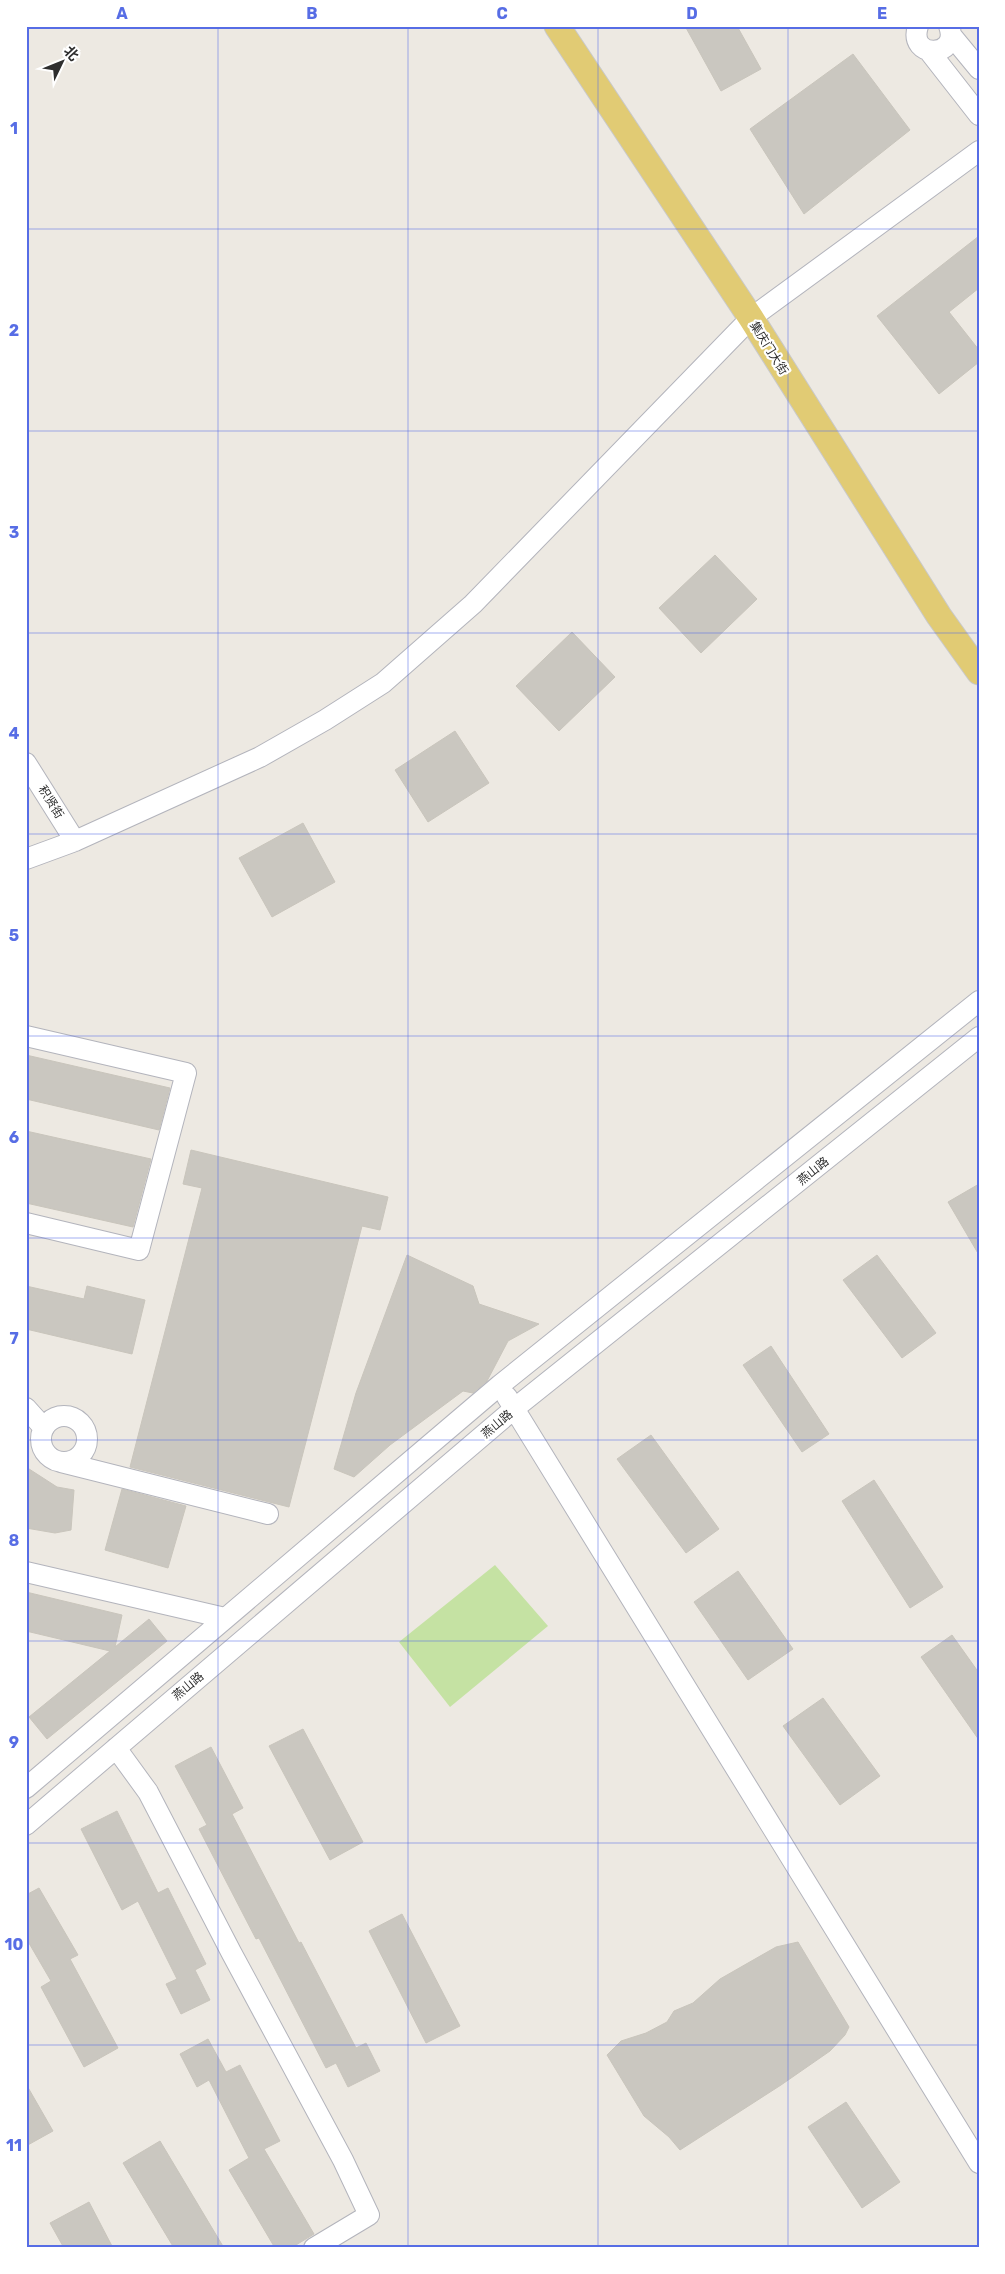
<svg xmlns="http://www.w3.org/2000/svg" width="1005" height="2274" font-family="Rubik,'Noto Sans SC',sans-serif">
<rect width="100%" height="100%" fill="#ede9e2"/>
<path fill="#c5e2a3" d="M495,1565l53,61 -98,81 -51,-65z"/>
<path fill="#cac7c0" stroke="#c9c5bc" d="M685,26h52l24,43 -40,22z
M853,54l57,76 -106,84 -54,-85z
M979,236v52l-30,24 30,38v12l-40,32 -62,-78z
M715,555l42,44 -56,54 -42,-45z
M572,632l43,45 -56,54 -43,-45z
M455,731l34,52 -61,39 -33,-52z
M303,823l32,59 -63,35 -33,-59z
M26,1055l144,33 -11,42 -133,-31z
M26,1131l125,28 -18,68 -107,-24z
M191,1150l197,47 -8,33 -18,-4 -73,281 -159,-40 72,-279 -19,-4z
M979,1184v71l-31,-53z
M407,1255l66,31 6,18 60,20 -31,17 -21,40 -14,12 -10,-2 -73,54 -36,32 -20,-8 22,-76z
M877,1255l59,78 -34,25 -59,-78z
M26,1286l58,13 3,-13 58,14 -13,54 -106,-25z
M771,1346l58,88 -27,18 -59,-87z
M651,1435l68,94 -33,24 -69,-94z
M26,1467l31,20 17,3 -3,40 -16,3 -29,-5z
M874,1480l69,107 -33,21 -68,-107z
M122,1489l64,17 -18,62 -63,-18z
M738,1571l55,78 -45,31 -54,-78z
M26,1592l96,23 -7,32 34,-28 18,22 -120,98 -18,-22 81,-66 -84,-20z
M952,1635l27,38v67l-58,-83z
M823,1698l57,78 -40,29 -57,-79z
M303,1729l60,113 -33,18 -61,-114z
M211,1747l32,61 -11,6 67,129 2,-1 55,106 10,-5 14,28 -32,16 -12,-24 -10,5 -67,-130 -3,1 -57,-110 8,-4 -32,-59z
M117,1811l41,82 10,-5 38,76 -11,6 15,30 -29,14 -15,-30 11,-5 -39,-78 -16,9 -41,-81z
M39,1888l39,67 -8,4 48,89 -34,19 -43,-80 10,-6 -25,-43v-43z
M402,1914l58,112 -34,17 -57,-112z
M798,1942l51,85 -4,8 -15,16 -49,34 -101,65 -11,-13 -25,-21 -37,-61 14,-14 25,-8 21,-11 7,-11 19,-8 27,-24 56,-32z
M208,2039l18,33 14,-7 40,76 -16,8 50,85 -23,14h-16l-46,-78 20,-12 -40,-78 -12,7 -17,-33z
M26,2084l27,47 -27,15z
M846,2102l54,80 -38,26 -54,-81z
M160,2141l64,107h-50l-51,-85z
M89,2202l24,46h-49l-14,-25z"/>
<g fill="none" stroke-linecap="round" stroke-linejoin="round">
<g stroke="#b3b4bc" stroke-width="22">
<path id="minor" d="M918,26c-11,34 43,32 31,0
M951,35l28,34
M929,51l50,64
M26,763l49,78
M26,859l49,-18 185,-84 65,-37 58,-37 90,-79 278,-286 228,-167
M26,1036l160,37 -47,177 -113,-27
M507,1397l472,766
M26,1408l18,20
M41 1439a23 23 0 1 1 46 0a23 23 0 1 1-46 0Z
M61,1462l207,52
M26,1572l199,46
M116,1748l32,44 83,160 112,208 26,55 -55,33
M26,1788l474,-403 479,-384
M26,1825l489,-417 464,-371"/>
</g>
<g stroke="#c9c9c9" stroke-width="27">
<path id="major" d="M557,26l194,292 188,298 40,56"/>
</g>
<use href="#minor" stroke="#fff" stroke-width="20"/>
<use href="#major" stroke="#e1cb74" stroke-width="25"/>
</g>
<path fill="none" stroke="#576de5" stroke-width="1" stroke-opacity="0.55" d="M218,26v2222M408,26v2222M598,26v2222M788,26v2222M26,229h953M26,431h953M26,633h953M26,834h953M26,1036h953M26,1238h953M26,1440h953M26,1641h953M26,1843h953M26,2045h953"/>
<g text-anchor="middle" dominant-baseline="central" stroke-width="4.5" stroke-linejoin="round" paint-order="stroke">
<g font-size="12" fill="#2e2e2e" stroke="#fff">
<text transform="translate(769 348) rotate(58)">集庆门大街</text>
<text transform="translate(51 802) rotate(58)">积贤街</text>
<text transform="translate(813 1171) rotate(-39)">燕山路</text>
<text transform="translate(497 1424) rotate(-40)">燕山路</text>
<text transform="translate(188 1686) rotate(-40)">燕山路</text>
</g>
</g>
<rect width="1005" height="2274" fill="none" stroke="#ffffff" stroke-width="55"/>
<g transform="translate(62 62) rotate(47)" stroke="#ffffff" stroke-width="4" paint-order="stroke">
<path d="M0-4L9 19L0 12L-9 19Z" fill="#2e2e2e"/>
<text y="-8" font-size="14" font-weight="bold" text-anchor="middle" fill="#2e2e2e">北</text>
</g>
<rect x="28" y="28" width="950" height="2218" fill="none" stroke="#576de5" stroke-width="2"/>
<g font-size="16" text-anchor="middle" font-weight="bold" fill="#576de5">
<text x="122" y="19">A</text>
<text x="312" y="19">B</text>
<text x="502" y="19">C</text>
<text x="692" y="19">D</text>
<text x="882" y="19">E</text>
<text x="14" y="134">1</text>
<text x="14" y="336">2</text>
<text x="14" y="538">3</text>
<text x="14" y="739">4</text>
<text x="14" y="941">5</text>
<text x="14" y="1143">6</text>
<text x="14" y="1344">7</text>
<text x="14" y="1546">8</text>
<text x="14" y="1748">9</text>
<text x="14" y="1950">10</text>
<text x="14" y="2151">11</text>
</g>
</svg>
